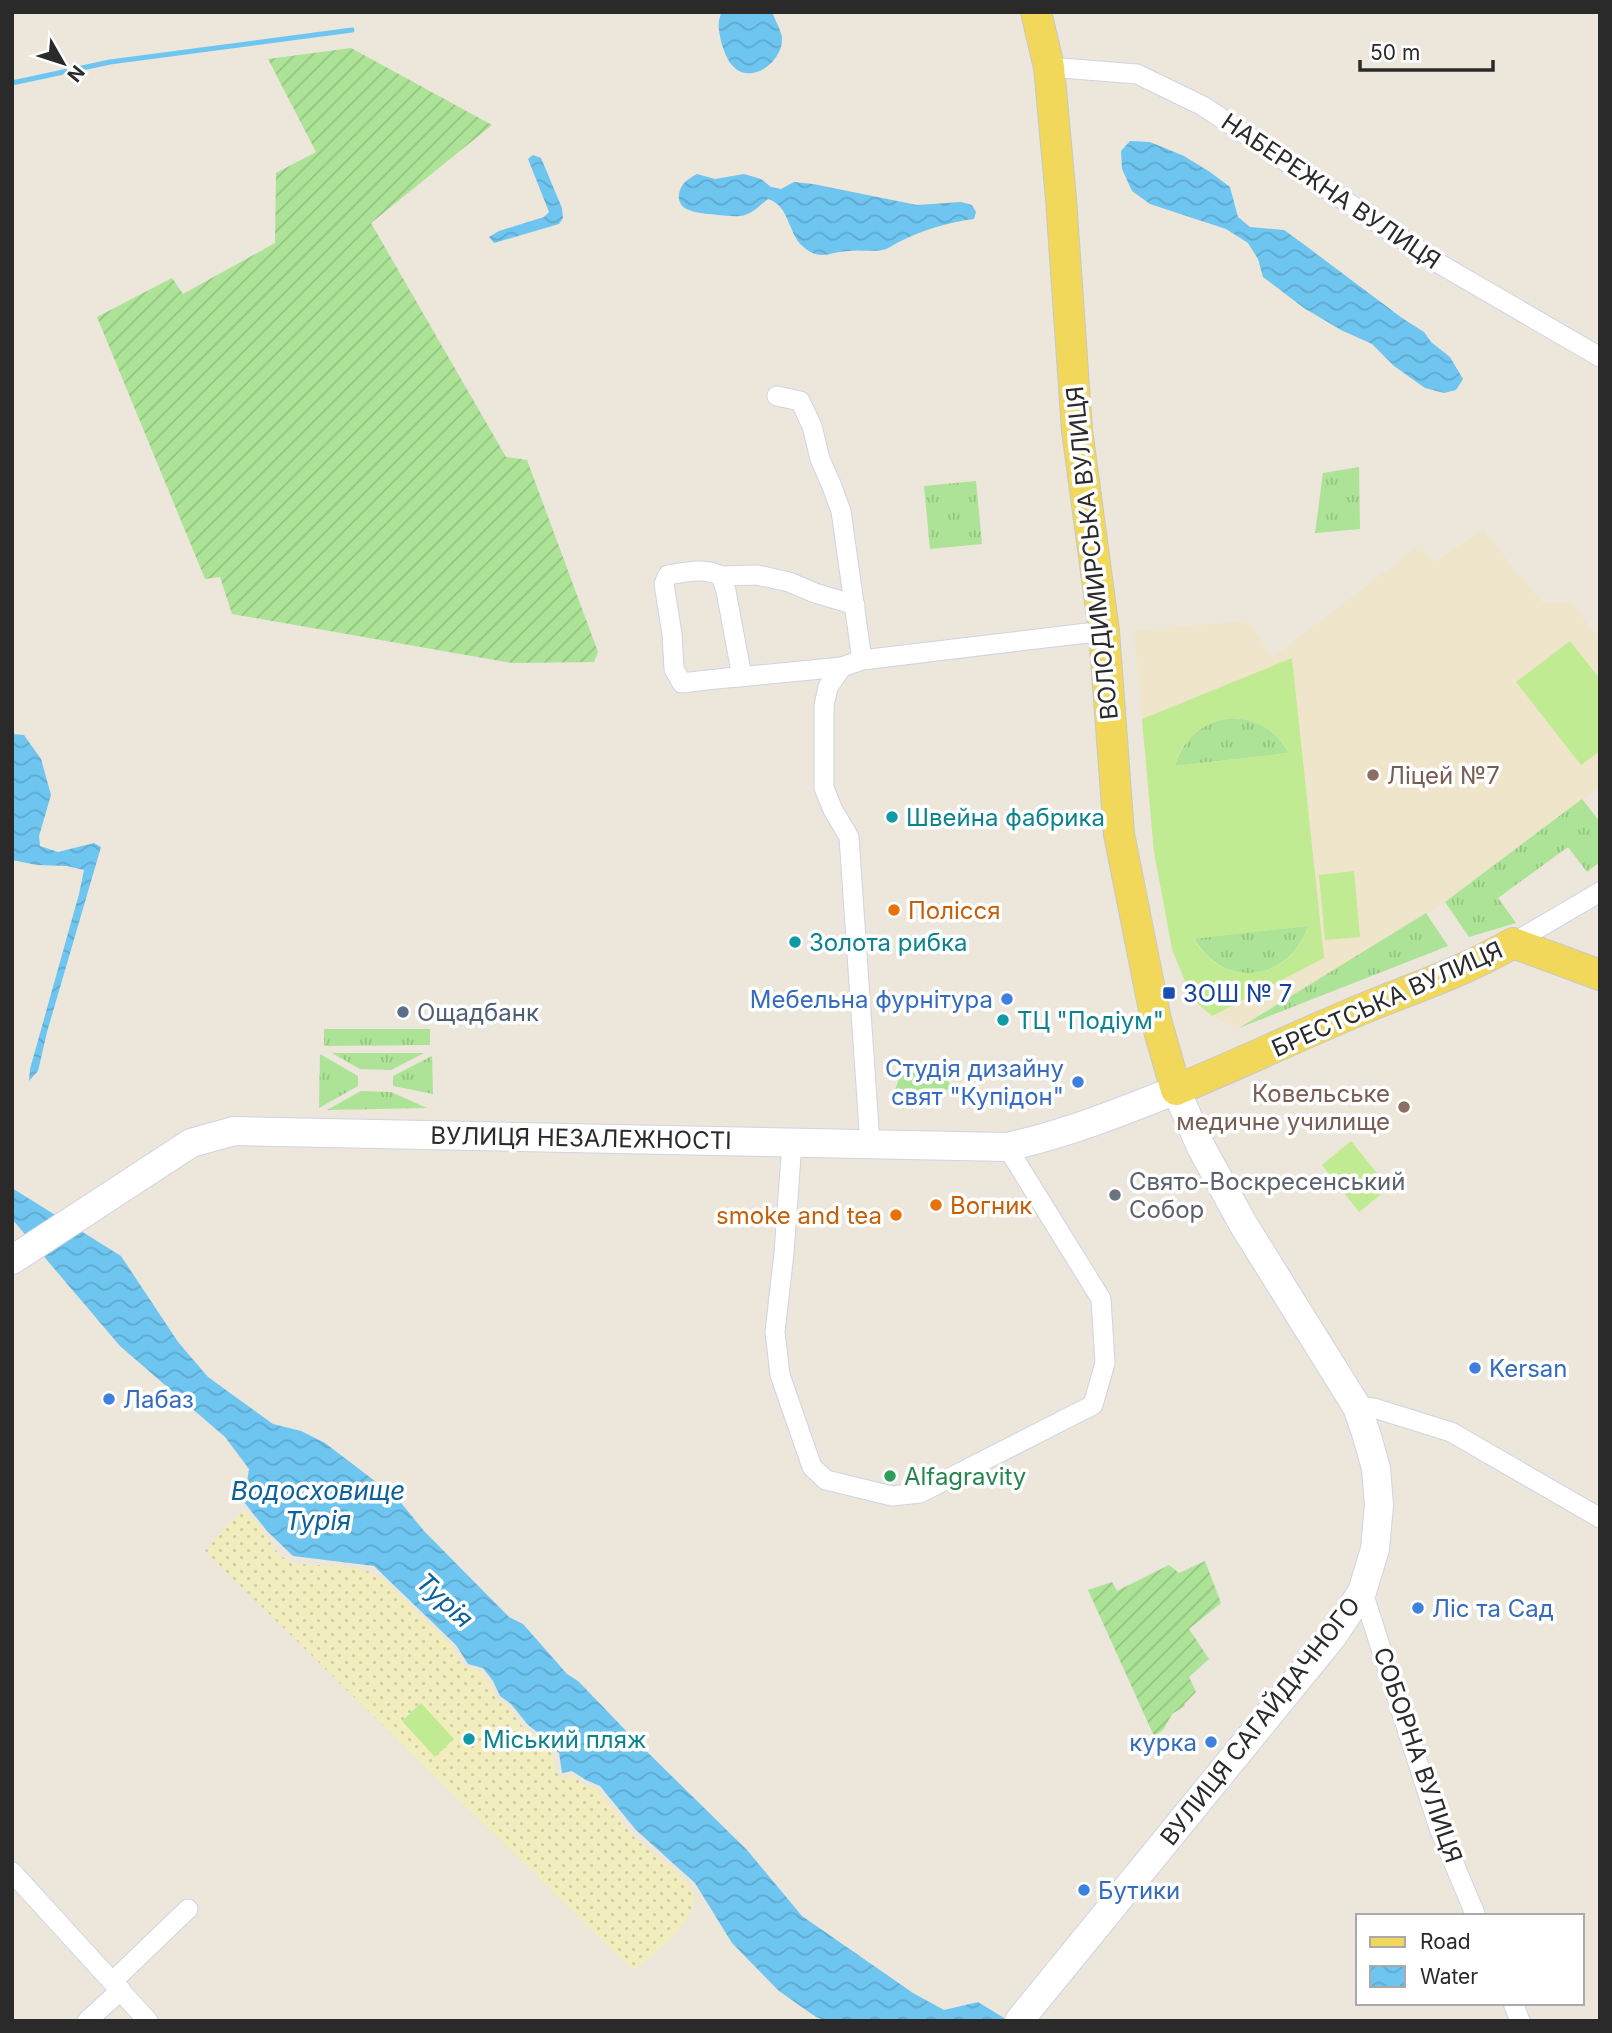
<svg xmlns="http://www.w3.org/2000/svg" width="1612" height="2033" font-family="Inter,sans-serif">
<defs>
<pattern id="grass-tufts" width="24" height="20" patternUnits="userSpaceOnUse" patternTransform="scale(1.75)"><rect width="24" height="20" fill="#ace397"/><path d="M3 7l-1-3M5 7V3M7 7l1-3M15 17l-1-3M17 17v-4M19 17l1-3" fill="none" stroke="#94c382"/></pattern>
<pattern id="sand-dots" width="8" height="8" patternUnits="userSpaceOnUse" patternTransform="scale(1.75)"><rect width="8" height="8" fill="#f2edbd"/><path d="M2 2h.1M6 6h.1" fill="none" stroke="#d0cba3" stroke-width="1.8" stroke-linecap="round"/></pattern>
<pattern id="garden-furrows" width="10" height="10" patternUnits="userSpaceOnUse" patternTransform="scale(1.75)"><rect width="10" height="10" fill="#ace397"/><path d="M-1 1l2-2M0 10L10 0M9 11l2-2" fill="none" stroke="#94c382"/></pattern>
<pattern id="water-waves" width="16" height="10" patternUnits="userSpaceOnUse" patternTransform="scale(1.75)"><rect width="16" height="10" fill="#6dc5f0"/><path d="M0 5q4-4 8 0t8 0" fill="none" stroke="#5fa9ce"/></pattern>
</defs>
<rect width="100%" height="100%" fill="#ece6db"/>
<path fill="#eee5ca" d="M1483,530l59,73 28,-1 30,38v39l-30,-38 11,124 19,-14v35l-155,116 -206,126 -27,-12 -15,-13 -9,-14 -16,-40 -18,-97 -20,-221 114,-10 24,37 148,-113 14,18z"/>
<path fill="url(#grass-tufts)" d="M1359,467l1,62 -45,4 8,-60z
M976,481l6,63 -52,5 -6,-63z
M1232,718c26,1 44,12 57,35l-114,13c8,-28 28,-45 57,-48z
M1582,799l18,23v40l-13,10 -19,-25 -70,51 18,25 -47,14 -24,-35z
M1426,913l22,33 -209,82z
M1308,926c-18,55 -84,65 -114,12z
M324,1029h106v16l-106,1z
M332,1053h92l-33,17 -31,-1z
M320,1054l38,22v10l-39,22z
M432,1056l1,38 -40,-8v-10z
M941,1070l12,19 -61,8 9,-23z
M361,1091l30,1 36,16 -100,2z"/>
<path fill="url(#sand-dots)" d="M244,1510l14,14 22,32 15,8 45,2 25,4 19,10 68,66 11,20 16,4 10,13 8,15 11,9 14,19 23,16 8,13 2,12 5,11 12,-2 15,10 10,3c5,10 12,16 20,25 5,7 10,16 16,22 13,13 60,43 61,61 0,25 -42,60 -61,73l-428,-419 21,-25z"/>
<path fill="url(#garden-furrows)" d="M351,48l141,77 -121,98 135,234 21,3 71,192 -4,10 -82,1 -280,-49 -12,-37 -15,2 -108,-262 75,-39 11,16 92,-51 1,-70 40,-21 -48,-93z
M1205,1561l16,42 -32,26 20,30 -20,18 7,15 -12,12 1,2 -13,8 -9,16 -9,6 -66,-146 24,-8 5,9 52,-26 10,8z"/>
<path fill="#c0eb92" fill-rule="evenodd" d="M1570,641l30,38v72l-19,14 -65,-83z
M1292,658l32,300 -112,58 -15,-13 -9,-14 -16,-40 -18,-97 -12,-133zM1232,718c25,1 45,12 57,35l-114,13c7,-29 29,-45 57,-48zM1308,926c-17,56 -85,64 -114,13z
M1354,871l6,66 -35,3 -6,-65z
M1351,1141l38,47 -30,24 -37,-47z
M421,1703l33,36 -19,18 -33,-36z"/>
<path fill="url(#water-waves)" d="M734,12h38c3,8 9,18 10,26 1,19 -21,41 -41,34 -12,-5 -17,-20 -20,-31 -2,-10 -4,-17 0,-27h9z
M1130,141l20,1 34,14 26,16 20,15 8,30 12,10 34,3 18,13 100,75 22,14 7,10 19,15 13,22 -7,11 -12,3 -19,-5 -31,-22 -22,-22 -31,-14 -37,-22 -41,-31 -5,-18 -10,-16 -22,-14 -76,-25 -18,-13 -10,-22 -1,-18z
M533,155l8,3 21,50 1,10 -4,6 -65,19 -5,-6 10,-6 45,-14 5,-5 -21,-53z
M697,174l18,5 29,-5 17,5 10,8 10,2 13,-7 19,2 104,21 44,-3 11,3 4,7 -2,7c-25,3 -51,11 -73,22 -5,2 -10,6 -15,8 -12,4 -26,0 -38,2 -9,0 -18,4 -27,4 -4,0 -12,-3 -15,-6 -19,-13 -15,-43 -38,-50 -9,7 -17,16 -28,17 -8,1 -15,-1 -23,-1 -13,-2 -41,-1 -38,-21 2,-11 9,-15 18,-20z
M12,734l12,1 17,24 10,36 -12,41 1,10 18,6 36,-9 7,4 -54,185 -9,39 -9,10 1,-12 49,-175 5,-24 -17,-4 -30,-1 -25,-5z
M12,1188l109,68 57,86 30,35 65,47 28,7 24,12 72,55 27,33 85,86 14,7 44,50 11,7 55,57 114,112 55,66 111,77 31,17 34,-8 31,19h-182l-11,-4 -37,-26 -47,-48 -37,-60 -59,-53 -36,-44 -14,-6 -14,-9 -10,2 -3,-20 -7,-5 -4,-8 -20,-15 -17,-21 -11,-8 -7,-15 -10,-13 -15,-4 -12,-19 -82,-79 -81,-10 -26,-25 -23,-29 5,-33 -24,-32 -105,-91 -108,-127z"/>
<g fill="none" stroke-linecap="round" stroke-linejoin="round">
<path stroke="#6dc5f0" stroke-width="5" d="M12,83l98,-21 242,-32"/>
<g stroke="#d0d3e3" stroke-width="21">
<path id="street" d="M1049,67l88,7 66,32 235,157 162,94
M777,396l23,5 12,25 8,33 11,25 10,27 21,149
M721,576l36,-1 32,7 26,11 40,12
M742,677l-16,-86 -5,-15c-16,-9 -36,-4 -53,-1l-4,9 8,50 2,35 8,14c22,-3 44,-5 67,-7l93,-9
M1513,943l87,-51
M792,1142l-8,111 -9,79 5,43 32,92 14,13 66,16 28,-3 173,-88 12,-42 -4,-64 -94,-152
M870,1144l-21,-307 -16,-27 -9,-22v-82l4,-19 14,-20 20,-7 242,-29
M1357,1407l17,1 77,24 149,86
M1358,1597l8,5 73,226 37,88
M12,1872l136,149
M113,1981l75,-72
M1513,2003l7,18
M87,2021l34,-31"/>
</g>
<g stroke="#d0d3e3" stroke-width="30">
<path id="secondary" d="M12,1260l179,-117 43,-12 773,16c59,-13 114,-35 169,-57l25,57 42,77 114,183 9,26 10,35 3,37 -4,44 -13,43 -30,45 -313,384"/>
</g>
<g stroke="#c8c8c8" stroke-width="32">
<path id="primary" d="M1036,12l13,55 12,132 16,231 27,201 15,203 37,186 20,70c66,-27 130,-58 196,-85 48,-19 97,-36 141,-62l87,32"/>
</g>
<use href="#street" stroke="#fff" stroke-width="19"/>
<use href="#secondary" stroke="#fff" stroke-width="28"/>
<use href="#primary" stroke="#f2d85a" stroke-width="30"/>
</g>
<g fill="#8d6e63" stroke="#fff" stroke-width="2.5">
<circle cx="1373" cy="775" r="7"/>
<circle cx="1404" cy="1107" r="7"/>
</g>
<g fill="#0f9aa8" stroke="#fff" stroke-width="2.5">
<circle cx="892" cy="817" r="7"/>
<circle cx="795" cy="942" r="7"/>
<circle cx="1003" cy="1020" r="7"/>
<circle cx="469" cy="1739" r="7"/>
</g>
<g fill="#e8710a" stroke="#fff" stroke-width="2.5">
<circle cx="894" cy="910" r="7"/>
<circle cx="936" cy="1205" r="7"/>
<circle cx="896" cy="1215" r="7"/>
</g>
<rect fill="#1a4fb4" stroke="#fff" stroke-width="2.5" x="1162" y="986" width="14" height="14" rx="3.5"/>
<g fill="#3f7fe0" stroke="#fff" stroke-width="2.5">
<circle cx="1007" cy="999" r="7"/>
<circle cx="1078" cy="1082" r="7"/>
<circle cx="1475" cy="1368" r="7"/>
<circle cx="109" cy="1399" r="7"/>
<circle cx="1418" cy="1608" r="7"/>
<circle cx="1211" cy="1742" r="7"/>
<circle cx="1084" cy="1890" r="7"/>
</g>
<circle fill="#5c6f8a" stroke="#fff" stroke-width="2.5" cx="403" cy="1012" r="7"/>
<circle fill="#6b7280" stroke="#fff" stroke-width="2.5" cx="1115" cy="1195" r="7"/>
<circle fill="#2e9e5b" stroke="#fff" stroke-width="2.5" cx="890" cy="1476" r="7"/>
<g text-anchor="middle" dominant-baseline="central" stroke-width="7" stroke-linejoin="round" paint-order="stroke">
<g font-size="24" fill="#2a2a2a" stroke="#fff">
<text transform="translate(1331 191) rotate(34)">НАБЕРЕЖНА ВУЛИЦЯ</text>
<text transform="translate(1092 553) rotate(-96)">ВОЛОДИМИРСЬКА ВУЛИЦЯ</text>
<text transform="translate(1387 999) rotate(-24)">БРЕСТСЬКА ВУЛИЦЯ</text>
<text transform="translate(581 1138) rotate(1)">ВУЛИЦЯ НЕЗАЛЕЖНОСТІ</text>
<text transform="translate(1260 1721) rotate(-52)">ВУЛИЦЯ САГАЙДАЧНОГО</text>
<text transform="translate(1418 1755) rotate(71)">СОБОРНА ВУЛИЦЯ</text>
</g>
<g font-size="24" fill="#785e54" stroke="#fff" text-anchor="start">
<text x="1387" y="775">Ліцей №7</text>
<text x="1390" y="1093" text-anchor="end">Ковельське<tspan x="1390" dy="28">медичне училище</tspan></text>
</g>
<g font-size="24" fill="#0d838f" stroke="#fff" text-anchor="start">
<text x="906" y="817">Швейна фабрика</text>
<text x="809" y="942">Золота рибка</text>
<text x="1017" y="1020">ТЦ "Подіум"</text>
<text x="483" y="1739">Міський пляж</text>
</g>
<g font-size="24" fill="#c56008" stroke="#fff" text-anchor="start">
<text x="908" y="910">Полісся</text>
<text x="950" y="1205">Вогник</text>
<text x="882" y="1215" text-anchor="end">smoke and tea</text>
</g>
<g font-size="24" fill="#164399" stroke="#fff" text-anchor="start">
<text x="1183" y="993">ЗОШ № 7</text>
</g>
<g font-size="24" fill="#366cbe" stroke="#fff" text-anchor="start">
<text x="993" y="999" text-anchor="end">Мебельна фурнітура</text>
<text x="1064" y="1068" text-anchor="end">Студія дизайну<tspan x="1064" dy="28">свят "Купідон"</tspan></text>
<text x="1489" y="1368">Kersan</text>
<text x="123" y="1399">Лабаз</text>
<text x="1432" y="1608">Ліс та Сад</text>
<text x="1197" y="1742" text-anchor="end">курка</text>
<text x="1098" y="1890">Бутики</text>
</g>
<g font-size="24" fill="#4e5e75" stroke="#fff" text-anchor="start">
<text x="417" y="1012">Ощадбанк</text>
</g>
<g font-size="24" fill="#5b616d" stroke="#fff" text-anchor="start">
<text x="1129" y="1181">Свято-Воскресенський<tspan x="1129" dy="28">Собор</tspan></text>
</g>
<g font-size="24" fill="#27864d" stroke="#fff" text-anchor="start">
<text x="904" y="1476">Alfagravity</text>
</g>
<g font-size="26" font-style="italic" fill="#0c619b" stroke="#fff">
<text x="318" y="1490">Водосховище<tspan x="318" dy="30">Турія</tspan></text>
<text transform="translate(445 1600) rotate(43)">Турія</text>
</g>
</g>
<rect width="1612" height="2033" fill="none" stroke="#2a2a2a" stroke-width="28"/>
<rect x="1356" y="1914" width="228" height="91" fill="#ffffff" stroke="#aaaaaa" stroke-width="2"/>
<rect x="1370" y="1937" width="35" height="10" fill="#f2d85a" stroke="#aaaaaa" stroke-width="2"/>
<text x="1420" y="1949" font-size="21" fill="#2a2a2a">Road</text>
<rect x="1370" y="1966" width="35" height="21" fill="url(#water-waves)" stroke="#aaaaaa" stroke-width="2"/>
<text x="1420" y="1984" font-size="21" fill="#2a2a2a">Water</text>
<g transform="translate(63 63) rotate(129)" stroke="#ffffff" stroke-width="5" paint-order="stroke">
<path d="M0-5L12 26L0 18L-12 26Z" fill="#2a2a2a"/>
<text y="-10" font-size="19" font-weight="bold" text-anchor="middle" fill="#2a2a2a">N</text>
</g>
<path d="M1360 60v10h133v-10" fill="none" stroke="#2a2a2a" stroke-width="3.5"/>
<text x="1370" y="60" font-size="21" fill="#2a2a2a" stroke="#ffffff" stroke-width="5" paint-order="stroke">50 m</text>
</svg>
